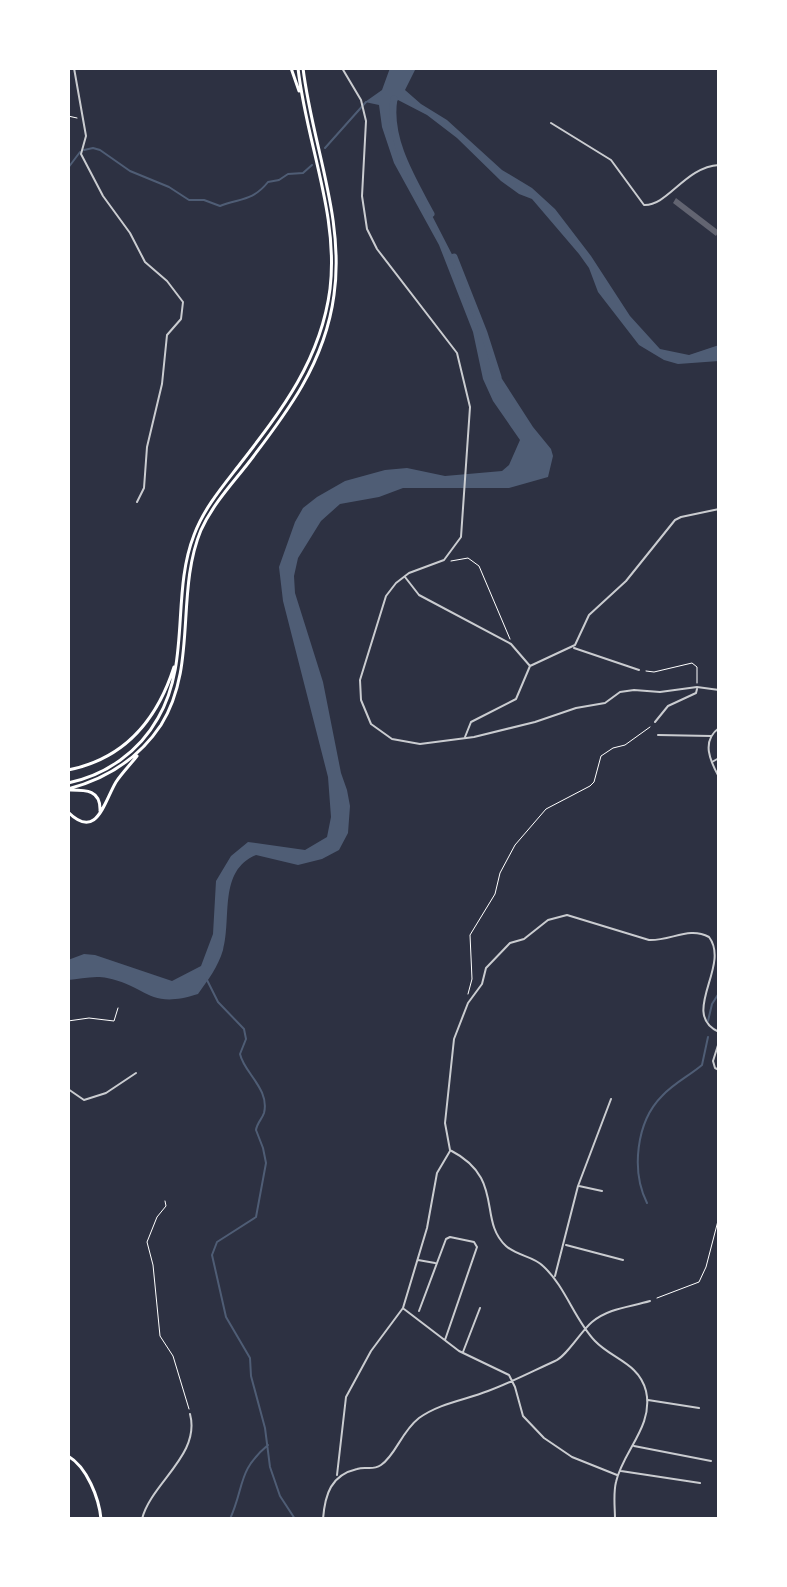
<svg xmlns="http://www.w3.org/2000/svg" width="787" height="1587" font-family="'Sofia Sans Condensed',sans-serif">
<rect width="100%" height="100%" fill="#2d3142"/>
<path fill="#4f5d75" d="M390,68h26l-11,22 16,14 26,16 55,50 30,18 23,21 36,47 39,60 30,33 29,6 30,-10v16l-41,3 -14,-4 -25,-15 -41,-53 -9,-24 -10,-14 -47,-55 -13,-5 -18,-13 -44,-43 -30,-23 -29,-15 -6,6 -1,9 11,42 57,111 34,97 40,62 18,22 2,7 -5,21 -39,11h-106l-24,9 -39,7 -19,17 -23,37 -4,18 1,17 28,89 18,91 6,17 3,16 -2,27 -9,17 -17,9 -24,6 -42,-10c-38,16 -24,62 -33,95 -5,17 -15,30 -25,44 -50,16 -50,-8 -91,-16 -12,-3 -27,1 -39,2v-20l16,-6 11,1 77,26 29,-15 12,-32 3,-53 15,-25 17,-14 57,8 22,-13 4,-20 -3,-40 -45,-176 -4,-34 16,-45 8,-14 14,-11 28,-16 40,-11 22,-2 38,8 57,-5 7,-6 11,-25 -27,-39 -10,-22 -10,-47 -34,-87 -45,-82 -12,-36 -3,-22 -14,-3 17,-12z"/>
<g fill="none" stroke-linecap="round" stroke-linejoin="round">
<path stroke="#4f5d75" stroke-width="2" d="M325,148l41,-46
M84,150l9,-2 7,2 30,21 39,16 20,13h15l16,6c19,-8 32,-4 48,-24l11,-2 9,-6 15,-1 9,-8
M68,168l12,-16
M207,980l11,22 26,27 2,10 -6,15c4,19 30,35 24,59 -2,6 -7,10 -8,17l7,18 3,15 -10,54 -39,25 -5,13 14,62 24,41 1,18 14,52 5,39 10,29 15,23
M708,1021l4,-17 7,-11
M647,1203c-16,-32 -11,-81 15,-107 12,-13 27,-20 40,-31l6,-28
M230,1519c15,-33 7,-48 38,-74"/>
<path stroke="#4f5d75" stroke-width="7" d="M394,99c-7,40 19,81 37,115
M454,257l30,76 14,44"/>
</g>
<path fill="#626471" d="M676,198l43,33 -3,5 -43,-33z"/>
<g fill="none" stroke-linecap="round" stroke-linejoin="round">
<path stroke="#fff" stroke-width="1" d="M68,116l9,2
M451,561l17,-3 11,8 31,73
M646,671l8,1 38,-9 5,4v16
M468,994l4,-15 -2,-44 25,-41 5,-21 15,-28 31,-36 44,-23 4,-4 7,-26 12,-8 12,-3 25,-18
M68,1021l21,-3 25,3 4,-13
M165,1201l1,5 -9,11 -10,25 6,23 7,71 13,20 16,53
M657,1298l42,-16 7,-15 13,-50"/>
<path stroke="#caccd0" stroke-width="2" d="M74,68l12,68 -5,18 22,42 27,37 15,29 22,19 16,21 -2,17 -14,16 -5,49 -15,63 -3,41 -7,14
M551,123l60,37 33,45c24,1 41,-38 75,-40
M405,577l14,18 92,49 19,22 45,-21 14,-30 37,-34 49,-61 6,-3 38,-8
M574,648l65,22
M655,722l13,-16 28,-13 1,-4
M658,735l53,1
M465,737l6,-15 45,-23 14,-33
M712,762l7,-4
M719,1042l-6,19 2,7 4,2
M68,1089l16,11 22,-7 30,-20
M579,1186l23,5
M566,1245l57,15
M418,1260l17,3
M555,1276l23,-90 33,-87
M404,1309l55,42 50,24 6,12 8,29 21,22 28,19 45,18
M419,1311l27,-72 4,-2 24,5 3,5 -32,93
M463,1352l17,-44
M648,1400l51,8
M634,1446l77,15
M621,1471l79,12
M337,1475l9,-78 25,-46 32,-43 24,-80 10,-55 13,-22
M142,1519c9,-36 59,-64 48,-105
M323,1519c2,-25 8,-44 34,-50 9,-3 15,2 24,-4 15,-10 20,-33 38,-47 21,-15 46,-18 69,-27 22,-8 45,-20 67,-30 11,-4 26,-30 37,-39 17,-14 38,-15 58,-21
M615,1519c0,-12 -2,-25 1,-37 7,-31 38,-56 30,-91 -7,-28 -34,-32 -51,-50 -21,-22 -29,-54 -52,-75 -10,-10 -26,-10 -37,-20 -29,-27 0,-67 -56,-96l-5,-27 9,-84 14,-36 14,-19 4,-16 24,-25 14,-4 24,-19 19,-5 82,25c22,1 40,-14 60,-3 22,29 -30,77 10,95"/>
<path stroke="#caccd0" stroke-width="2" d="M342,68l19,32 5,21 -4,75 5,33 10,20 80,104 13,54 -9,130 -17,23 -35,13 -13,10 -10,13 -26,84 1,20 10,24 21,15 28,5 54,-7 61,-15 41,-14 29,-5 15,-11 14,-2 26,2 37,-5 22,3
M719,728c-18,13 -9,33 0,49"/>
<path stroke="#fff" stroke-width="3" d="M68,1456c19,11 31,42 33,63"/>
<path stroke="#fff" stroke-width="3" d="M291,68l8,23
M68,770c56,-11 89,-50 106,-103
M68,783c38,-8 71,-31 90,-65 33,-56 13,-124 36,-183 10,-27 29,-49 46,-71 42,-54 81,-105 90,-175 9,-75 -24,-147 -32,-221
M68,789c38,-10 71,-31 93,-64 37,-59 14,-132 40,-195 11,-24 29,-44 45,-64 41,-53 79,-103 88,-171 11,-77 -22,-151 -31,-227
M68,790c17,0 33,-1 32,21
M68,812c29,29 36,-10 48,-30 6,-9 14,-17 21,-26"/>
</g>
<rect width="787" height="1587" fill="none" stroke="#ffffff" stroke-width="140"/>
</svg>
